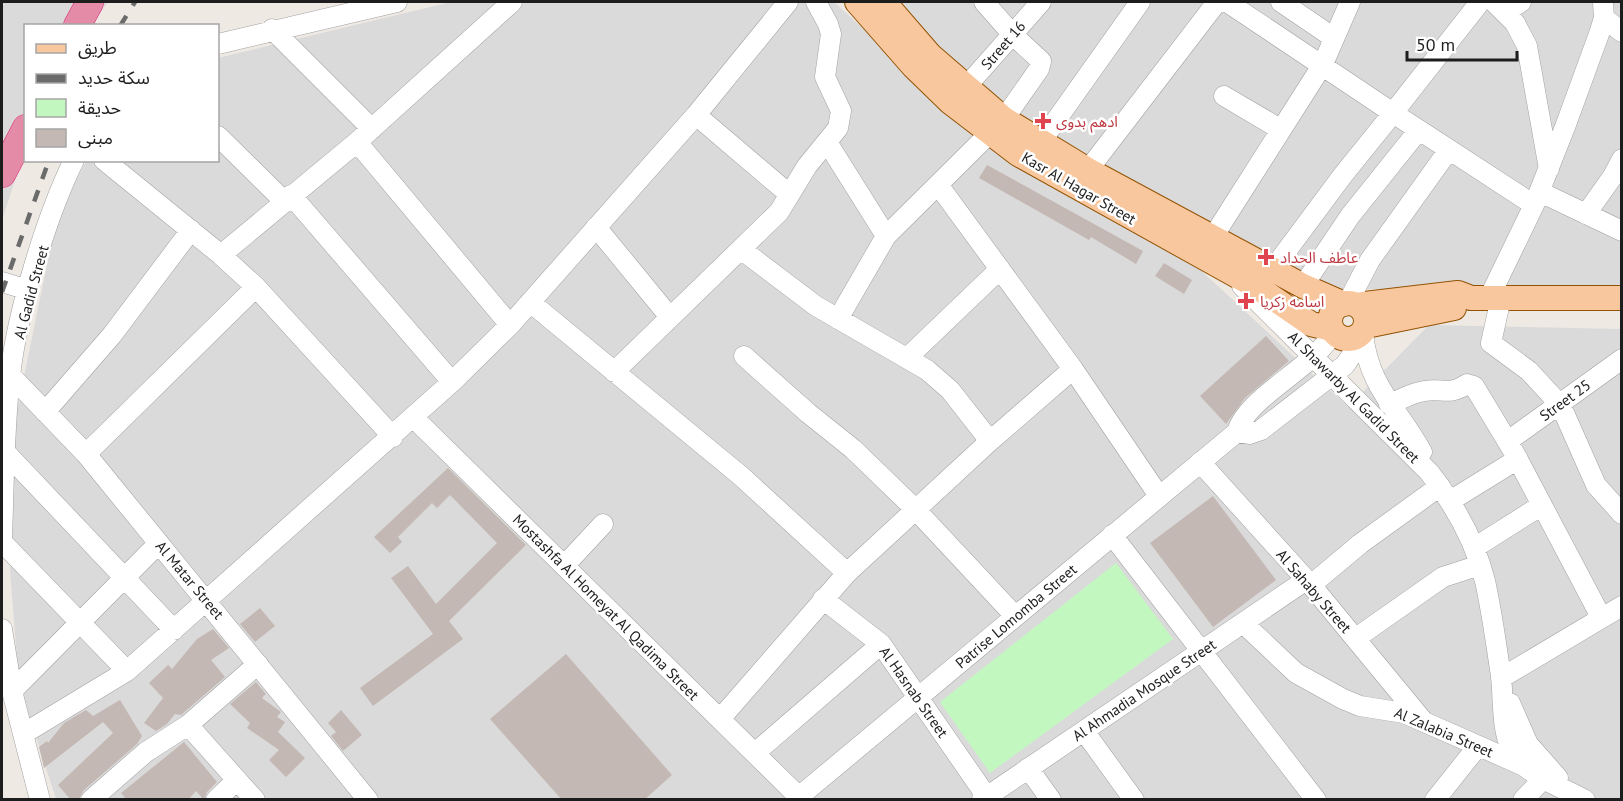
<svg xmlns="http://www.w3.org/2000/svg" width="1623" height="801" font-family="'PT Sans','Noto Sans Arabic',sans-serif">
<rect width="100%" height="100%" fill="#eee9e3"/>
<path fill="#dbdada" d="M2,2h106l-16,23 -66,1 -1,123 -23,71z
M451,2h383l156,142 202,118 156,145 81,-82 192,4v470h-1565l-37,-115 -9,-114 5,-150 41,-199 30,-60 132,-1v-102z
M898,2h723v287h-288l-349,-185z"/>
<path fill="#c2f8c0" d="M1116,563l57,76 -183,134 -50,-71z"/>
<path fill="#c3b8b3" d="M987,165l156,86 -7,13 -45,-27 -2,3 -110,-62z
M1164,263l28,17 -8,14 -29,-18z
M1266,336l23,25 -44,37 -19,26 -26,-28z
M448,468l78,77 -77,76 14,18 -90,67 -13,-18 73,-54 -42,-56 17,-12 28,38 61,-61 -47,-48 -13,13 -5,-5 -34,34 4,5 -12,11 -16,-16z
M1213,496l63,84 -63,47 -63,-84z
M260,608l15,18 -20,16 -15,-18z
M213,629l16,19 -18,12 14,17 -44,38 -6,-1 -8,10 -11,7 -12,-8 19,-25 -14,-15 19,-18 4,4 25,-30z
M566,654l106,121 -28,25h-82l-72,-81z
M256,682l10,12 -4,4 19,14 -4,5 8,5 -7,10 27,26 -19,19 -17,-17 10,-10 -32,-22 3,-5 -20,-19z
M120,700l22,36 -5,8 -54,47 -4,9h-8l-13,-15 55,-52 -10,-11 -59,46 -5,-21 8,-6 1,2 16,-20 22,-13 7,6z
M341,710l21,25 -19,16 -12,-15 5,-4 -8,-9z
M184,742l33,40 -10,10 -3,8 -8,-9 -8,9h-61l-6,-7z"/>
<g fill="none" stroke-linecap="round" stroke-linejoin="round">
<g stroke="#a1a1a1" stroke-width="21">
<path id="minor" d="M984,2l29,33 28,26 -2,8 -35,50
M1227,2l166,111 87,-111
M1281,2l53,36
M1494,2l21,21 12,23 22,123
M1505,12l16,-10
M1604,18l18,14
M272,29l100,100
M218,44l179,-42
M965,88l76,-86
M1224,96l56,33
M696,115l93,79
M218,136l66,65
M357,142l153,183
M827,142l59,94
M1040,143l100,-141
M104,160l117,95 35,32 137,150
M1088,170l129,-168
M939,186l134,183 86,127
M1540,192l82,39
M291,195l161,187
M1586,214l27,-38 9,-17
M596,227l73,89
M1213,237l110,-173 27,-62
M742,250l74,56 111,64 23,20 40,51
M221,255l136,-113 155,-140
M1273,269l70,-94 50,-62 141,92
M2,282l26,8
M1242,286l187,186c25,32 46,69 56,109 7,31 11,63 16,95 3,26 -1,62 17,84 16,18 46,28 67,40
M1303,286l47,-70 68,-85
M1489,298l45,-93 31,-78 34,-93 5,-16 -1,-16
M1501,298l-10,45 38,28 23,25 13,19 31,70 26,29
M530,302l211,174 106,97
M1347,304l23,-44 78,-109
M838,319l48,-83 103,-102
M1363,333c5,54 35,75 59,119
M744,356l64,57 45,36 62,60 100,107
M908,357l92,-88
M2,369l8,6 76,79 282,346
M614,372l165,-160 28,-46 31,-38 3,-17 -16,-34 6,-43 -3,-10 -12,-22
M1389,404c11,-4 24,-12 36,-13 18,-3 24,5 42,-7l7,2 41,68 86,163
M45,412l67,-77 79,-105
M414,418l385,379
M1237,432l12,2 12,-4 84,-65 10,-15 2,-13
M1508,441l114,-82
M6,453l168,177
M86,454l170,-167
M1200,462l111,123 113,137
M1450,501l68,-42
M1112,535l204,265
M2,537c2,-53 2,-108 8,-161 7,-63 36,-159 64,-216
M2,542l125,129
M1474,548l68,-43
M564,566l39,-42
M1311,585l49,-41 80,-58
M823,599l58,45 108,156
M1243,623l53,50 47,26 17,7 44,7 120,53
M2,629l10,62 28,109
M1356,638l87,-61 37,-12
M1501,678l121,-72
M12,691l147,-148
M1510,703l18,41 30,34
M720,719l127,-146 143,-132 83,-72
M188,725l49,55
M1084,731l50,69
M23,734l104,-63 325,-289 58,-57 186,-210 92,-113
M755,753l126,-109
M1028,768l23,32
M91,800l55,-48 42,-27 70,-61
M216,800l21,-20 18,20
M795,800l442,-368c9,-35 78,-64 97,-101
M982,800l324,-220
M1435,800l43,-54
M1523,800l21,-22"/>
</g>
<g stroke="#935304" stroke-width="26">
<path id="major" d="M857,2l57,65 36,35 68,52 239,133 54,37 21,5
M884,2l46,53 74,64 84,51 215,116 41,18
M1330 321a18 18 0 1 1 36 0a18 18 0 1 1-36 0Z
M1356,305l102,-12 13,5h151
M1366,326l88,-18"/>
</g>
<g stroke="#d42877" stroke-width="28">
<path id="highway" d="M77,26l13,-24
M2,174l24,-46"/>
</g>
<use href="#minor" stroke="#fff" stroke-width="20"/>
<use href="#major" stroke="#f9c79d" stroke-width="24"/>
<use href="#highway" stroke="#e48ca7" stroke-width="27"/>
<path stroke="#6b6b6b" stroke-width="4.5" stroke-dasharray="12 12" stroke-linecap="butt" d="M120,26l15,-24
M2,292l47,-132"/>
</g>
<g fill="#e0444e" stroke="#fff" stroke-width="2">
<path d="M1040 112h6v6h6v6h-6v6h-6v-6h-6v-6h6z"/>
<path d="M1263 248h6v6h6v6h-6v6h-6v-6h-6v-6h6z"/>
<path d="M1243 292h6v6h6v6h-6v6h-6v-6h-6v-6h6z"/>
</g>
<g text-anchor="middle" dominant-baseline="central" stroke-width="5" stroke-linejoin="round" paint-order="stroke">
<g font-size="15" fill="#1d1d1d" stroke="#fff">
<text transform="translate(1003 45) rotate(-49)">Street 16</text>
<text transform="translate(1079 188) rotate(30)">Kasr Al Hagar Street</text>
<text transform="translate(31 292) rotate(-75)">Al Gadid Street</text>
<text transform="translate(1354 397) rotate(45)">Al Shawarby Al Gadid Street</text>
<text transform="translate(1565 400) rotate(-36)">Street 25</text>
<text transform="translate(190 580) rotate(50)">Al Matar Street</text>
<text transform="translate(1314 591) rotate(49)">Al Sahaby Street</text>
<text transform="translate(606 607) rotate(45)">Mostashfa Al Homeyat Al Qadima Street</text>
<text transform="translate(1016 616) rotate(-40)">Patrise Lomomba Street</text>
<text transform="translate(1144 690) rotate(-34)">Al Ahmadia Mosque Street</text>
<text transform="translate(914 692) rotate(55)">Al Hasnab Street</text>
<text transform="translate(1444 732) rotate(23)">Al Zalabia Street</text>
</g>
<g font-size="15" fill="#be3a42" stroke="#fff" text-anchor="start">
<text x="1056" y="121">ادهم بدوى</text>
<text x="1280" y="257">عاطف الحداد</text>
<text x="1260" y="301">اسامه زكريا</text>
</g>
</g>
<rect width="1623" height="801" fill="none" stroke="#1d1d1d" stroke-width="6"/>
<rect x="24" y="24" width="195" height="138" fill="#ffffff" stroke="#a5a5a5" stroke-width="1.5"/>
<rect x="36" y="44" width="30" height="9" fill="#f9c79d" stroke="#a5a5a5" stroke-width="1.5"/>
<text x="78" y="54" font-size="18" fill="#1d1d1d">طريق</text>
<rect x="36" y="74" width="30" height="9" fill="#6b6b6b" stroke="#a5a5a5" stroke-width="1.5"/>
<text x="78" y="84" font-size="18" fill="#1d1d1d">سكة حديد</text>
<rect x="36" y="99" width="30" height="18" fill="#c2f8c0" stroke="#a5a5a5" stroke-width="1.5"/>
<text x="78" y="114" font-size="18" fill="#1d1d1d">حديقة</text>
<rect x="36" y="129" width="30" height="18" fill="#c3b8b3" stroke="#a5a5a5" stroke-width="1.5"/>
<text x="78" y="144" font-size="18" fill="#1d1d1d">مبنى</text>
<path d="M1407 51v9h110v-9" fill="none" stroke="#1d1d1d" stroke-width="3"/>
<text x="1416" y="51" font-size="18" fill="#1d1d1d" stroke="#ffffff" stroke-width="4.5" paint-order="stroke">50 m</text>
</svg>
